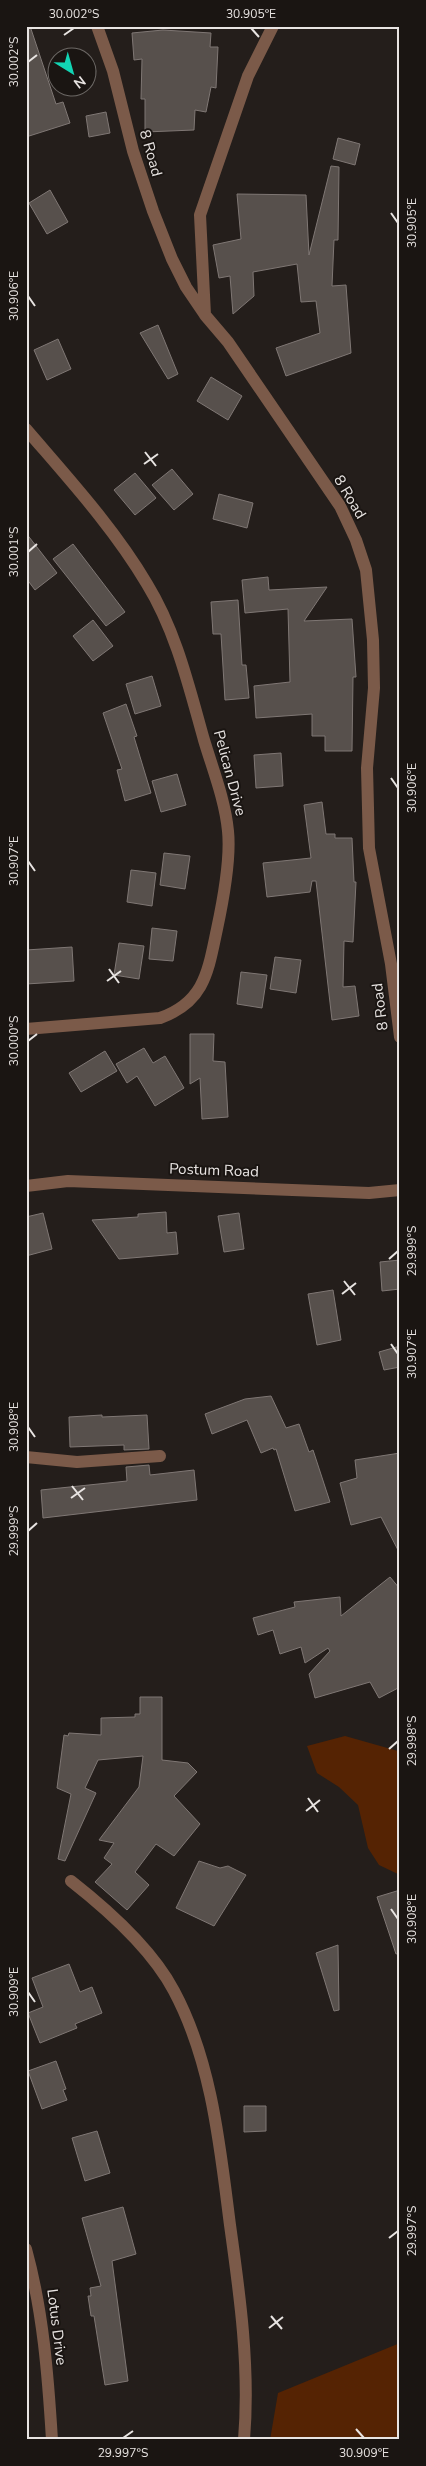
<svg xmlns="http://www.w3.org/2000/svg" width="426" height="2466" font-family="'Nunito Sans',sans-serif">
<rect width="100%" height="100%" fill="#241e1b"/>
<path fill="#552303" d="M345,1736l53,15 2,4v120l-21,-10 -11,-17 -10,-43 -19,-18 -22,-14 -10,-27z
M400,2343v97h-130l8,-47z"/>
<path fill="#57504c" stroke="#7f7774" d="M26,26h4l26,78 7,-2 7,21 -44,14z
M163,30l48,3 -1,14h8l-2,41 -5,-1 -5,25 -11,-2 -1,20 -49,2v-33h-4l1,-40 -8,1 -2,-27z
M106,112l4,21 -21,4 -3,-21z
M338,138l22,6 -5,21 -22,-6z
M331,166l8,1 -1,73h-4l-2,46 14,-1 5,68 -65,23 -10,-28 44,-15 -4,-32 -15,1 -4,-38 -44,8 1,24 -21,18 -3,-38 -11,2 -6,-33 28,-6 -4,-45 69,1 3,60z
M50,190l18,32 -21,12 -18,-31z
M158,325l20,49 -10,5 -28,-46z
M58,339l13,30 -24,11 -13,-30z
M211,377l31,19 -14,24 -31,-19z
M172,469l21,25 -19,16 -22,-25z
M135,473l21,25 -21,17 -21,-25z
M219,494l34,9 -6,25 -34,-9z
M26,533l31,40 -22,17 -9,-12z
M73,544l52,68 -19,14 -53,-67z
M268,577l1,13 58,-3 -23,34 48,-2 4,58h-3l-1,74h-27v-15h-13v-22l-56,4 -2,-32 36,-4 -2,-73 -43,4 -3,-33z
M238,600l4,65h4l3,33 -24,2 -4,-66h-8l-2,-32z
M93,620l20,26 -20,15 -20,-25z
M152,676l9,30 -26,8 -9,-30z
M126,704l11,32 -3,1 17,56 -26,8 -8,-31 5,-1 -19,-56z
M281,753l2,33 -27,2 -2,-33z
M177,774l9,31 -25,7 -9,-31z
M322,802l4,32h9v4h17l2,44h2l-3,60 -9,-1 -1,46 12,-1 4,30 -27,4 -16,-139h-4l-2,11 -43,5 -4,-34 48,-5 -7,-53z
M164,853l26,3 -5,33 -25,-4z
M131,870l25,3 -4,33 -25,-4z
M152,928l25,3 -4,30 -24,-2z
M119,943l25,3 -5,33 -25,-4z
M72,947l2,34 -48,3v-34z
M275,957l26,3 -5,33 -26,-4z
M241,972l26,3 -5,33 -25,-4z
M190,1034h24l-1,27 12,1 3,55 -26,2 -2,-41 -10,6z
M144,1048l9,15 12,-7 19,32 -29,18 -18,-30 -10,7 -11,-19z
M105,1051l12,20 -36,21 -12,-19z
M166,1212l1,21 9,-1 2,22 -59,5 -27,-39 46,-3v-3z
M43,1213l9,36 -26,7v-39z
M239,1213l5,36 -20,3 -6,-36z
M400,1260v29l-18,2 -2,-29z
M333,1290l8,50 -24,5 -9,-51z
M400,1346v21l-16,3 -5,-18z
M271,1396l15,32 13,-4 10,28 4,-2 17,52 -35,9 -19,-62 -2,1 -1,-2 -12,5 -14,-33 -35,14 -7,-20 40,-15z
M102,1415v2l45,-2 2,34 -25,1v-5l-54,2 -1,-30z
M400,1453v101l-19,-37 -30,8 -11,-42 17,-5 -2,-18z
M149,1465l1,10 44,-5 3,30 -154,18 -2,-28 86,-9 -1,-14z
M390,1577l10,12v98l-21,11 -9,-16 -55,16 -6,-24 21,-23 -2,-3 -23,15 -4,-16 -21,7 -7,-24 -15,5 -5,-17 42,-11 -1,-5 46,-5 1,19z
M140,1697h22v63l26,3 9,9 -23,24 26,28 -26,32 -18,-12 -21,28 14,13 -22,25 -32,-28 17,-18 -8,-6 10,-15 -15,-3 40,-53 4,-31 -45,4 -13,28 11,5 -31,68 -7,-2 13,-65 -14,-6 7,-53 4,1 1,-3 32,2v-17l34,-1v-3h5z
M199,1861l21,7 8,-2 18,9 -32,51 -38,-18z
M400,1890v63l-4,1 -19,-57z
M338,1945l1,65 -5,1 -18,-58z
M69,1964l11,28 12,-5 10,26 -27,11 2,4 -37,15 -12,-30 15,-6 -11,-29z
M56,2061l10,28 -3,1 4,10 -25,9 -14,-38z
M244,2106h22v25l-22,1z
M97,2131l13,42 -25,8 -13,-43z
M123,2207l13,47 -24,7 16,120 -23,4 -11,-69h-3l-3,-20h3l-1,-8 11,-2 -19,-68z"/>
<g fill="none" stroke-linecap="round" stroke-linejoin="round">
<path stroke="#7b5a49" stroke-width="12" d="M26,1457l51,5 83,-6"/>
<path stroke="#7b5a49" stroke-width="12" d="M97,26l16,45 20,80 20,60 19,48 14,28 19,28 23,27 112,164 16,34 10,30 7,70 1,48 -7,80 2,80 22,116 9,73
M205,315l-5,-100 48,-139 25,-50
M26,429c42,49 88,99 121,155 29,47 42,103 57,156 9,30 21,60 24,91 3,29 -5,70 -11,98 -9,42 -12,73 -57,89l-134,11
M26,1186l42,-5 301,12 31,-3
M71,1881c37,29 81,68 103,110 38,71 46,156 56,234 10,71 20,143 14,215"/>
<path stroke="#7b5a49" stroke-width="12" d="M26,2249c17,62 22,126 26,191"/>
</g>
<path fill="none" stroke="#e8e4e2" stroke-width="2" d="M251,28l8,9M64,35l10,-7M28,62l9,-7M391,213l7,10M28,296l7,10M145,452l11,14M144,464l14,-10M28,552l9,-8M391,778l7,10M28,861l7,10M109,969l10,14M107,981l14,-10M28,1041l9,-7M389,1259l9,-8M344,1281l11,14M342,1294l14,-11M391,1344l7,10M28,1427l7,10M72,1486l11,14M71,1498l14,-10M28,1531l9,-8M389,1749l9,-8M308,1798l10,14M306,1811l14,-11M391,1909l7,10M28,1992l7,10M389,2238l9,-7M271,2316l11,13M269,2328l14,-11M356,2429l8,9M123,2438l10,-7"/>
<g text-anchor="middle" dominant-baseline="central" stroke-width="4" stroke-linejoin="round" paint-order="stroke">
<g font-size="15" fill="#e8e4e2" stroke="#1a1512">
<text transform="translate(151 153) rotate(74)">8 Road</text>
<text transform="translate(350 497) rotate(59)">8 Road</text>
<text transform="translate(230 773) rotate(75)">Pelican Drive</text>
<text transform="translate(380 1007) rotate(-97)">8 Road</text>
<text transform="translate(214 1170) rotate(2)">Postum Road</text>
<text transform="translate(57 2327) rotate(83)">Lotus Drive</text>
</g>
</g>
<rect width="426" height="2466" fill="none" stroke="#1a1512" stroke-width="55"/>
<g transform="translate(72 72) rotate(143)"><circle r="24" fill="#1a1512" stroke="#6c6865"/>
<path d="M0-4L9 19L0 12L-9 19Z" fill="#12d5b4"/>
<text y="-8" font-size="14" font-weight="bold" text-anchor="middle" fill="#e8e4e2">N</text>
</g>
<rect x="28" y="28" width="370" height="2410" fill="none" stroke="#e8e4e2" stroke-width="2"/>
<g font-size="12" text-anchor="middle" fill="#e8e4e2">
<text x="74" y="18">30.002°S</text>
<text x="251" y="18">30.905°E</text>
<text transform="translate(14 62) rotate(-90)" y="4">30.002°S</text>
<text transform="translate(412 223) rotate(-90)" y="4">30.905°E</text>
<text transform="translate(14 296) rotate(-90)" y="4">30.906°E</text>
<text transform="translate(14 552) rotate(-90)" y="4">30.001°S</text>
<text transform="translate(412 788) rotate(-90)" y="4">30.906°E</text>
<text transform="translate(14 861) rotate(-90)" y="4">30.907°E</text>
<text transform="translate(14 1041) rotate(-90)" y="4">30.000°S</text>
<text transform="translate(412 1251) rotate(-90)" y="4">29.999°S</text>
<text transform="translate(412 1354) rotate(-90)" y="4">30.907°E</text>
<text transform="translate(14 1427) rotate(-90)" y="4">30.908°E</text>
<text transform="translate(14 1531) rotate(-90)" y="4">29.999°S</text>
<text transform="translate(412 1741) rotate(-90)" y="4">29.998°S</text>
<text transform="translate(412 1919) rotate(-90)" y="4">30.908°E</text>
<text transform="translate(14 1992) rotate(-90)" y="4">30.909°E</text>
<text transform="translate(412 2231) rotate(-90)" y="4">29.997°S</text>
<text x="123" y="2457">29.997°S</text>
<text x="364" y="2457">30.909°E</text>
</g>
</svg>
